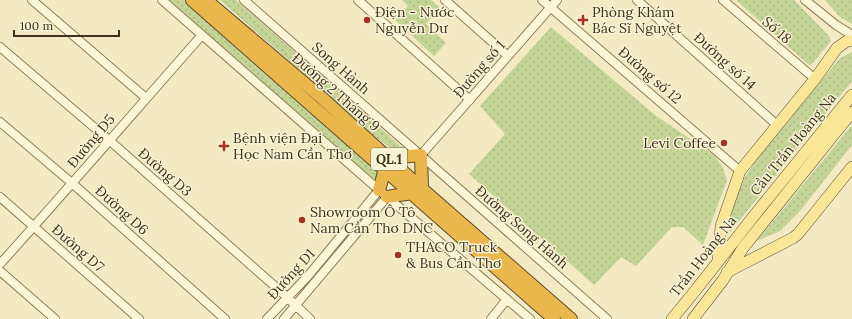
<svg xmlns="http://www.w3.org/2000/svg" width="852" height="319" font-family="Lora,serif">
<defs>
<pattern id="grass-dots" width="8" height="8" patternUnits="userSpaceOnUse"><rect width="8" height="8" fill="#c4d396"/><path d="M2 2h.1M6 6h.1" fill="none" stroke="#a9b681" stroke-width="1.8" stroke-linecap="round"/></pattern>
</defs>
<rect width="100%" height="100%" fill="#f3eac4"/>
<path fill="url(#grass-dots)" d="M168,0h16l14,12 181,162 -1,4 -2,1 -7,-3z
M220,0h16l168,149c-11,4 -17,-4 -26,-10z
M402,0h29l9,8 -14,16 20,19 -12,13 -39,-36 13,-14z
M736,0h58l34,35 3,6 -20,24 -3,-1z
M825,0h27v24l-12,-7z
M551,27l104,88 60,41 8,12 4,12 -24,65 -20,-18h-11l-36,39 -15,-9 -27,28 -125,-111 36,-40 -25,-28z
M852,52v29l-125,155 8,-38 9,-19 11,-17 85,-104z
M852,125v20l-52,66 -20,20 -23,10z"/>
<g fill="none" stroke-linecap="round" stroke-linejoin="round">
<g stroke="#907c58" stroke-width="10">
<path id="minor" d="M32,0l114,98
M162,0l217,190 151,129
M244,0l363,319
M358,0l112,100
M445,0l63,56
M542,0l198,171
M637,0l140,125
M723,0l92,79
M805,0l31,25 16,10
M0,47l109,93 178,157 23,22
M0,122l73,62 152,135
M421,155l136,-155
M0,197l139,122
M0,264c68,-75 135,-153 202,-229
M0,271l55,48
M267,319l41,-43 71,-86
M284,319l103,-122
M491,319l16,-20"/>
</g>
<g stroke="#5d492c" stroke-width="12">
<path id="major" d="M718,261l3,-35 19,-55 75,-92 22,-31 10,-7h5
M727,272l66,-34 5,-4 54,-67
M672,319l23,-28 62,-79 95,-117
M693,319l30,-39 20,-32 109,-136"/>
</g>
<g stroke="#5d492c" stroke-width="14">
<path id="highway" d="M192,0l362,319
M206,0l116,98 100,91 149,130
M388,158l33,-3 1,34
M379,190l6,-21
M387,197l25,-4"/>
</g>
<use href="#minor" stroke="#fcf6d9" stroke-width="8"/>
<use href="#major" stroke="#f9e699" stroke-width="11"/>
<use href="#highway" stroke="#eab74d" stroke-width="12"/>
</g>
<g fill="#a63021" stroke="#f9f3d5" stroke-width="1.5">
<circle cx="367" cy="20" r="4"/>
<path d="M581 14h4v4h4v4h-4v4h-4v-4h-4v-4h4z"/>
<circle cx="724" cy="143" r="4"/>
<path d="M222 140h4v4h4v4h-4v4h-4v-4h-4v-4h4z"/>
<circle cx="302" cy="220" r="4"/>
<circle cx="398" cy="255" r="4"/>
</g>
<g text-anchor="middle" dominant-baseline="central" stroke-width="3" stroke-linejoin="round" paint-order="stroke">
<rect fill="#f9f3d5" stroke="#766b54" stroke-width="1" x="371" y="148" width="36" height="22" rx="3"/>
<g font-size="13" font-weight="bold" fill="#3e311d">
<text x="389" y="159">QL.1</text>
</g>
<g font-size="14" fill="#3e311d" stroke="#f9f3d5" text-anchor="start">
<text x="375" y="12">Điện - Nước<tspan x="375" dy="16">Nguyễn Dư</tspan></text>
<text x="592" y="12">Phòng Khám<tspan x="592" dy="16">Bác Sĩ Nguyệt</tspan></text>
<text x="233" y="138">Bệnh viện Đại<tspan x="233" dy="16">Học Nam Cần Thơ</tspan></text>
<text x="716" y="143" text-anchor="end">Levi Coffee</text>
<text x="310" y="212">Showroom Ô Tô<tspan x="310" dy="16">Nam Cần Thơ DNC</tspan></text>
<text x="406" y="247">THACO Truck<tspan x="406" dy="16">&amp; Bus Cần Thơ</tspan></text>
</g>
<g font-size="14" fill="#3e311d" stroke="#f9f3d5">
<text transform="translate(777 30) rotate(41)">Số 18</text>
<text transform="translate(725 61) rotate(42)">Đường số 14</text>
<text transform="translate(341 68) rotate(41)">Song Hành</text>
<text transform="translate(479 69) rotate(-49)">Đường số 1</text>
<text transform="translate(650 75) rotate(41)">Đường số 12</text>
<text transform="translate(336 92) rotate(41)">Đường 2 Tháng 9</text>
<text transform="translate(91 141) rotate(-50)">Đường D5</text>
<text transform="translate(793 144) rotate(-51)">Cầu Trần Hoàng Na</text>
<text transform="translate(165 172) rotate(41)">Đường D3</text>
<text transform="translate(122 210) rotate(42)">Đường D6</text>
<text transform="translate(522 227) rotate(41)">Đường Song Hành</text>
<text transform="translate(78 248) rotate(41)">Đường D7</text>
<text transform="translate(703 256) rotate(-52)">Trần Hoàng Na</text>
<text transform="translate(291 274) rotate(-48)">Đường D1</text>
</g>
</g>
<path d="M14 30v6h105v-6" fill="none" stroke="#3e311d" stroke-width="2"/>
<text x="20" y="30" font-size="12" fill="#3e311d" stroke="#f9f3d5" stroke-width="3" paint-order="stroke">100 m</text>
</svg>
